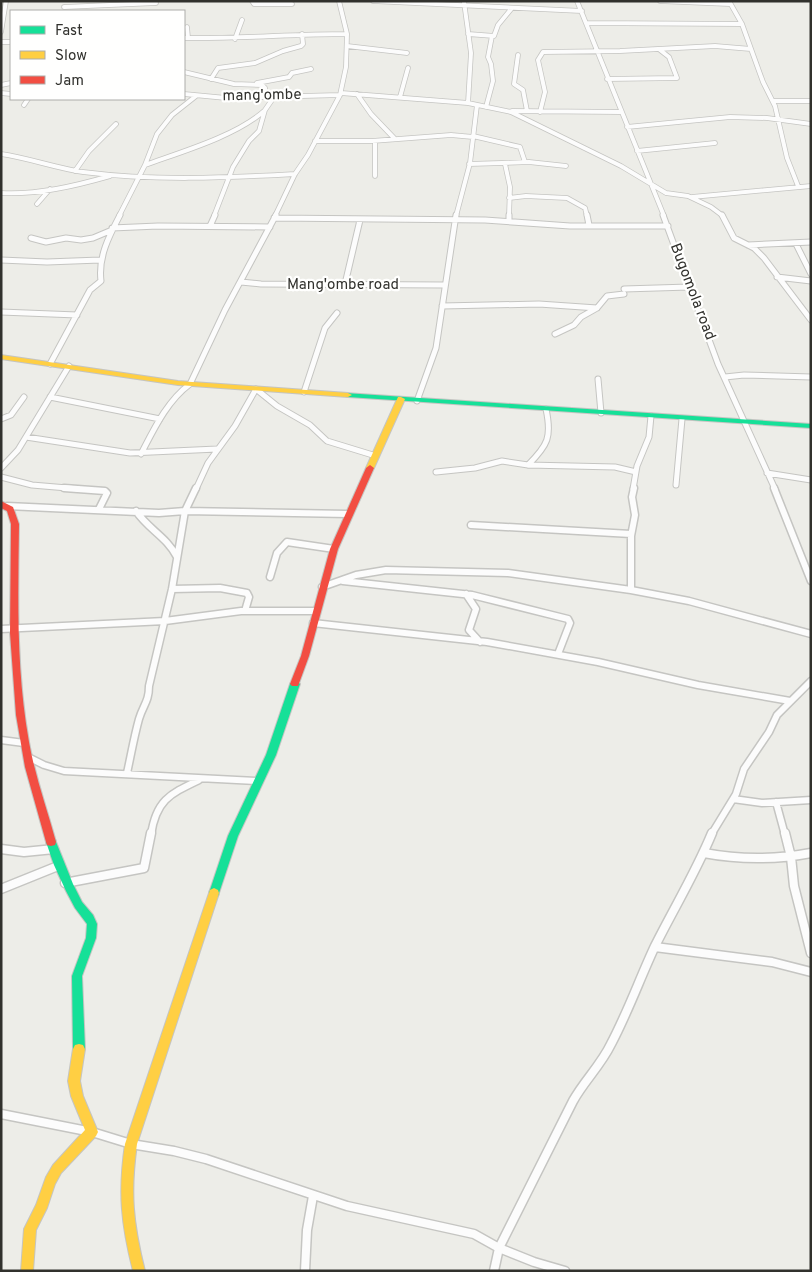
<svg xmlns="http://www.w3.org/2000/svg" width="812" height="1272" font-family="Overpass,sans-serif">
<rect width="100%" height="100%" fill="#edede8"/>
<g fill="none" stroke-linecap="round" stroke-linejoin="round">
<g stroke="#c5c5c2" stroke-width="5.5">
<path id="street-far3" d="M252,1l2,3h38
M373,1l209,10
M577,1l87,215
M660,1l70,3
M729,1l13,23 21,58 12,24 12,52 11,28
M464,2l7,51 -3,50
M64,7l92,-4
M586,23l156,1
M187,27l1,11
M1,32l5,-31
M468,34l26,2 4,-11 14,-17
M184,38c55,1 108,-4 163,-4
M235,39l7,-19
M1,42h10
M347,46l60,7
M518,55l-4,29 9,6 4,21
M184,72l50,12 28,1 3,3 1,9
M211,79l7,-11 37,-5 28,-12 18,-5 2,-2 -1,-10
M607,79l70,-1 -8,-21 -9,-7
M257,83l32,-6 3,-4 19,-4
M1,85l10,-2
M1,93l10,1
M341,93l127,10 43,9 110,54 45,27 22,3 23,11 12,9
M184,94l42,4 114,-3
M357,94l14,20 23,24
M400,97l8,-29
M773,101h38
M24,105l4,-6
M486,107l7,-26 -2,-17 -3,-7 4,-21
M512,111l109,1
M540,112l5,-20 -7,-32 5,-8 77,-1 95,-5 36,3
M627,127l103,-10 37,1 44,6
M473,136l47,11 5,15
M315,141h57l79,-6 22,2
M375,141v35
M637,151l78,-8
M1,154c28,4 54,14 82,18 70,9 141,6 212,2
M469,164l60,-2 37,4
M505,164l5,23 -1,29
M145,165c36,-13 91,-29 119,-54
M75,171l14,-20 27,-27
M1,193c36,2 74,-7 109,-17
M692,197l119,-11
M509,198l17,-2 41,2 18,10 2,8
M37,204l13,-15
M119,216l26,-51 12,-31 15,-19 24,-19
M214,216l19,-49 16,-26 10,-10 6,-21 9,-13
M275,216l20,-42 13,-19 32,-60 6,-28 1,-33 -8,-33
M456,216l14,-53 7,-58"/>
</g>
<g stroke="#c5c5c2" stroke-width="7">
<path id="street-far2" d="M587,215l2,10
M663,215l55,149 57,125
M722,215l12,23 20,10 10,10 47,62
M274,218l211,2 85,6h98
M509,221v-6
M210,226l5,-11
M112,228l46,-2 112,1
M31,238l15,4 20,-4 15,2 12,-2 19,-8
M796,244l15,30
M748,245l63,-3
M1,260l46,2 53,-2
M777,277l34,4
M241,282l20,2 184,1
M345,284l15,-64
M624,289l65,-2
M442,306l97,-2 58,4
M1,312l76,3
M555,334l19,-9 7,-8 16,-9 10,-12 17,-2
M50,364l40,-74 11,-9c-3,-24 8,-45 19,-66
M725,377l19,-2 67,2
M598,379l3,34
M304,392l21,-64 12,-15
M50,397l110,22
M417,401l19,-53 20,-133
M1,419l10,-4 13,-18
M26,437l104,16 87,-4
M141,454c13,-25 26,-53 49,-70l35,-74 51,-95
M528,465c20,-20 24,-28 18,-56
M1,468l17,-18 51,-84
M436,472l39,-4 27,-7 26,4 87,2 21,5
M767,473l44,7
M1,477l31,8 47,4
M676,485l6,-66
M196,489l12,-26 27,-37 21,-37 21,17 33,19 17,16 49,15
M633,489l4,-23 12,-29 2,-21"/>
</g>
<g stroke="#c5c5c2" stroke-width="9">
<path id="street-far1" d="M64,488l41,3 2,2 -8,16
M774,488l37,93
M7,506l152,7 26,-2 163,3
M136,511c12,18 31,26 41,46
M471,525l160,9
M270,577l7,-24 10,-11 47,7
M343,581l129,14 96,24 2,4 -12,31
M322,587l34,-12 30,-5 122,3 123,17 58,11 122,33
M172,589l48,-1 27,5 2,4 -4,14
M631,590v-54l4,-21 -3,-18 2,-9
M466,594l10,15 -7,21 11,12
M313,623l174,19 111,20 100,23 92,16
M1,629l164,-8 76,-10h75
M1,740l23,3
M28,757l16,8 20,6 193,10
M127,773c4,-18 7,-36 12,-54 4,-14 10,-17 10,-33l23,-97 13,-78 11,-23
M733,799l29,4 49,-3
M776,802l9,33
M151,835c5,-35 19,-41 48,-55
M711,835l25,-41 8,-25 25,-37 8,-17 34,-34"/>
</g>
<g stroke="#c5c5c2" stroke-width="11">
<path id="street" d="M785,833l6,24 3,29 17,67
M1,849l23,3 30,-3
M704,853c37,7 70,7 107,0
M65,883l79,-15 7,-35
M1,889l57,-23
M655,947l117,15 39,10
M1,1114l91,18 39,12 43,7 32,8 141,47 127,28 25,14 35,14 31,9
M305,1271l2,-41 6,-34
M494,1271l5,-23 74,-147c11,-20 28,-36 38,-57 17,-32 29,-66 44,-98 19,-38 41,-74 57,-113"/>
</g>
<g stroke="#c5c5c2" stroke-width="2">
<path id="fast" d="M345,393l466,31v4l-463,-31 -4,-2z
M295,680l3,2 2,2 -24,71 -38,81 -20,60 -4,2 -4,-2 -1,-3 19,-57 38,-81 24,-71 2,-2z
M51,838l4,1 1,3 17,42 9,18 11,13 4,9 -1,14 -14,38 3,73 -2,4 -4,1 -4,-1 -2,-4 -1,-73 14,-38 1,-14 -12,-16 -9,-17 -12,-26 -8,-23 1,-3z"/>
</g>
<g stroke="#c5c5c2" stroke-width="2">
<path id="slow" d="M1,355l177,26 170,12 4,2 -4,2 -170,-12 -177,-26z
M398,397h3l4,2 -31,69 -4,3 -3,-1 -1,-2z
M214,888l4,2 1,3 -82,251c-7,49 -4,79 8,127h-12c-12,-48 -15,-78 -8,-127l84,-251 1,-3z
M79,1044l4,1 2,4 -5,32 3,15 15,36 -2,4 -35,37 -6,11 -8,24 -11,22 -3,41h-12l3,-42 12,-24 10,-28 7,-12 32,-35 -14,-34 -3,-15 5,-32 2,-4z"/>
</g>
<g stroke="#c5c5c2" stroke-width="2">
<path id="jam" d="M370,465l4,3 -36,81 -29,107 -11,30h-6l-2,-2 11,-28 29,-107 36,-81z
M1,501l12,6 6,17c-1,73 -3,146 10,218 6,34 18,67 27,100l-1,3 -4,1 -4,-1 -1,-3 -21,-75 -9,-52 -6,-82 1,-109 -4,-13 -6,-3z"/>
</g>
<use href="#street-far3" stroke="#fcfcfc" stroke-width="4"/>
<use href="#street-far2" stroke="#fcfcfc" stroke-width="5"/>
<use href="#street-far1" stroke="#fcfcfc" stroke-width="6"/>
<use href="#street" stroke="#fcfcfc" stroke-width="8"/>
<use href="#fast" fill="#16e098" fill-rule="evenodd"/>
<use href="#slow" fill="#ffcf43" fill-rule="evenodd"/>
<use href="#jam" fill="#f24e42" fill-rule="evenodd"/>
</g>
<g text-anchor="middle" dominant-baseline="central" stroke-width="4.5" stroke-linejoin="round" paint-order="stroke">
<g font-size="15" fill="#31312d" stroke="#fffffe">
<text transform="translate(262 96) rotate(-1)">mang'ombe</text>
<text x="343" y="285">Mang'ombe road</text>
<text transform="translate(692 292) rotate(69)">Bugomola road</text>
</g>
</g>
<rect width="812" height="1272" fill="none" stroke="#31312d" stroke-width="5"/>
<rect x="10" y="10" width="175" height="90" fill="#fffffe" stroke="#adadaa"/>
<rect x="20" y="26" width="25" height="8" fill="#16e098" stroke="#adadaa"/>
<text x="55" y="35" font-size="15" fill="#31312d">Fast</text>
<rect x="20" y="51" width="25" height="8" fill="#ffcf43" stroke="#adadaa"/>
<text x="55" y="60" font-size="15" fill="#31312d">Slow</text>
<rect x="20" y="76" width="25" height="8" fill="#f24e42" stroke="#adadaa"/>
<text x="55" y="85" font-size="15" fill="#31312d">Jam</text>
</svg>
